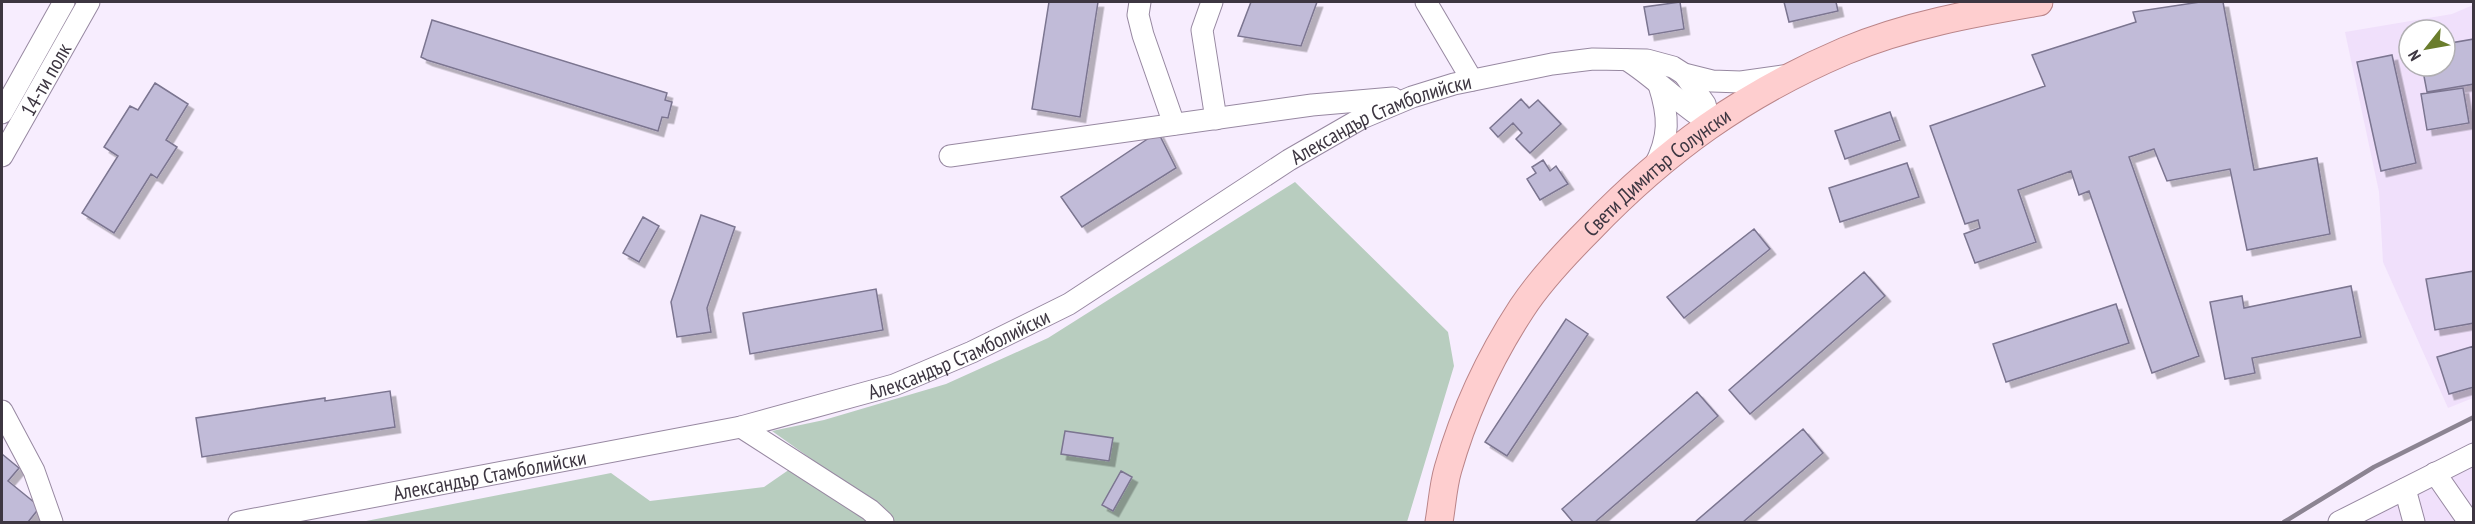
<svg xmlns="http://www.w3.org/2000/svg" width="2475" height="524" font-family="'PT Sans Narrow',sans-serif">
<defs>
<filter id="shadow"><feDropShadow dx="5.5" dy="5.5" stdDeviation="0" flood-color="#0004"/></filter>
</defs>
<rect width="100%" height="100%" fill="#f7edfe"/>
<path fill="#f0e0fb" fill-rule="evenodd" d="M2473,5v393l-25,10 -65,-146 -4,-70 -34,-160 107,-18zM2409,30h36v36h-36z
M2473,466v56h-111l34,-21z"/>
<path fill="#b8cdbf" d="M1295,182l153,150 6,34 -47,156h-512l-19,-17 -104,-74 52,-11 122,-36 102,-46z
M790,469l83,53h-512l250,-49 39,28 114,-14z"/>
<path fill="#c1bbd8" stroke="#7b7590" stroke-width="1.5" filter="url(#shadow)" d="M1049,2h49l-18,115 -48,-8z
M1251,2h66l-16,44 -63,-10z
M1680,2l4,27 -35,6 -5,-28z
M1784,2h52l2,9 -49,11z
M2200,2h23l31,168 63,-12 13,76 -83,16 -17,-81 -63,12 -13,-32 -25,8 70,199 -47,17 -63,-182 -10,4 -8,-24 -53,19 18,52 -61,21 -11,-29 16,-6 -2,-8 -13,4 -35,-98 115,-40 -13,-31 104,-33 -3,-10z
M432,20l235,73 -2,7 7,2 -4,16 -6,-1 -4,14 -231,-71 -6,-3z
M2474,39v45l-47,8 -5,-26h23v-22z
M2392,55l24,108 -35,8 -24,-109z
M155,83l33,21 -22,36 11,7 -20,31 -6,-4 -37,59 -32,-20 36,-57 -14,-9 26,-41 8,4z
M2463,88l6,35 -42,7 -6,-36z
M1521,99l8,9 9,-8 23,24 -31,29 -14,-14 6,-6 -9,-10 -15,14 -8,-9z
M1890,112l10,28 -55,19 -10,-28z
M1158,132l18,36 -94,59 -21,-30z
M1543,160l7,11 6,-5 12,18 -28,16 -13,-21 9,-6 -4,-6z
M1907,163l12,34 -79,25 -11,-34z
M701,215l34,12 -28,81 4,24 -34,5 -6,-35z
M643,217l16,9 -20,36 -16,-9z
M1754,229l16,20 -86,69 -17,-21z
M2474,271v52l-39,7 -9,-51z
M1864,272l21,24 -135,118 -21,-24z
M2351,286l10,51 -109,21 3,15 -30,6 -15,-77 32,-6 2,12z
M876,289l7,41 -133,24 -7,-41z
M2116,304l13,39 -123,39 -13,-38z
M1566,319l22,15 -81,122 -22,-14z
M2474,346v41l-25,7 -12,-37z
M390,391l5,36 -193,30 -6,-39 129,-20v3z
M1697,392l21,24 -123,106h-22l-11,-13z
M1803,429l20,24 -80,69h-48z
M1065,431l48,7 -4,23 -48,-7z
M2,454l17,14 -11,13 32,26 -12,15h-26z
M1121,471l11,6 -19,34 -11,-6z"/>
<g fill="none" stroke-linecap="round" stroke-linejoin="round">
<g stroke="#9788a1" stroke-width="23">
<g id="minor">
<path d="M1140,2l-2,13 5,20 31,89"/>
<path d="M1212,2l-10,28 14,89"/>
<path d="M1426,2l46,78"/>
<path d="M1627,60c30,19 53,45 83,63"/>
<path d="M1684,74l21,30 5,19"/>
<path d="M2,113l62,-111"/>
<path id="s1" d="M2,156l87,-154"/>
<path d="M950,156l362,-51 81,-7"/>
<path d="M1654,167c16,-30 15,-51 5,-82"/>
<path d="M2,411l32,60 18,51"/>
<path d="M741,427l129,83 13,12"/>
<path d="M2435,473l34,49"/>
<path d="M2405,489l9,33"/>
<path id="s2" d="M239,522l502,-95 153,-42 78,-33 97,-48 220,-144 73,-42 50,-21 42,-13 98,-20 41,-5 54,1 26,7 11,7 28,7 29,1 42,-6"/>
<path d="M2339,522l135,-68"/>
</g>
</g>
<g stroke="#ba8488" stroke-width="29">
<g id="major">
<path id="s3" d="M1439,522c3,-17 4,-36 9,-53 16,-56 42,-112 74,-161 19,-29 44,-55 68,-79 76,-79 154,-135 255,-178 62,-26 129,-38 194,-49"/>
</g>
</g>
<use href="#minor" stroke="#fff" stroke-width="21"/>
<use href="#major" stroke="#fececf" stroke-width="27"/>
<path stroke="#8c8492" stroke-width="4.5" d="M2284,522l90,-55 100,-50"/>
</g>
<g text-anchor="middle" dominant-baseline="central" stroke-width="5" stroke-linejoin="round" paint-order="stroke">
<g font-size="21" fill="#3d3641" stroke="#fff">
<text stroke="none"><textPath href="#s1" startOffset="88">14-ти полк</textPath></text>
<text stroke="none"><textPath href="#s2" startOffset="1227">Александър Стамболийски</textPath></text>
<text stroke="none"><textPath href="#s3" startOffset="424">Свети Димитър Солунски</textPath></text>
<text stroke="none"><textPath href="#s2" startOffset="741">Александър Стамболийски</textPath></text>
<text stroke="none"><textPath href="#s2" startOffset="255">Александър Стамболийски</textPath></text>
</g>
</g>
<rect width="2475" height="524" fill="none" stroke="#3d3641" stroke-width="6"/>
<g transform="translate(2427 48) rotate(239)"><circle r="28" fill="#ffffff" stroke="#b1afb3" stroke-width="1.5"/>
<path d="M0-4.5L10 22L0 15L-10 22Z" fill="#6a7d2c"/>
<text y="-9" font-size="16" font-weight="bold" text-anchor="middle" fill="#3d3641">N</text>
</g>
</svg>
